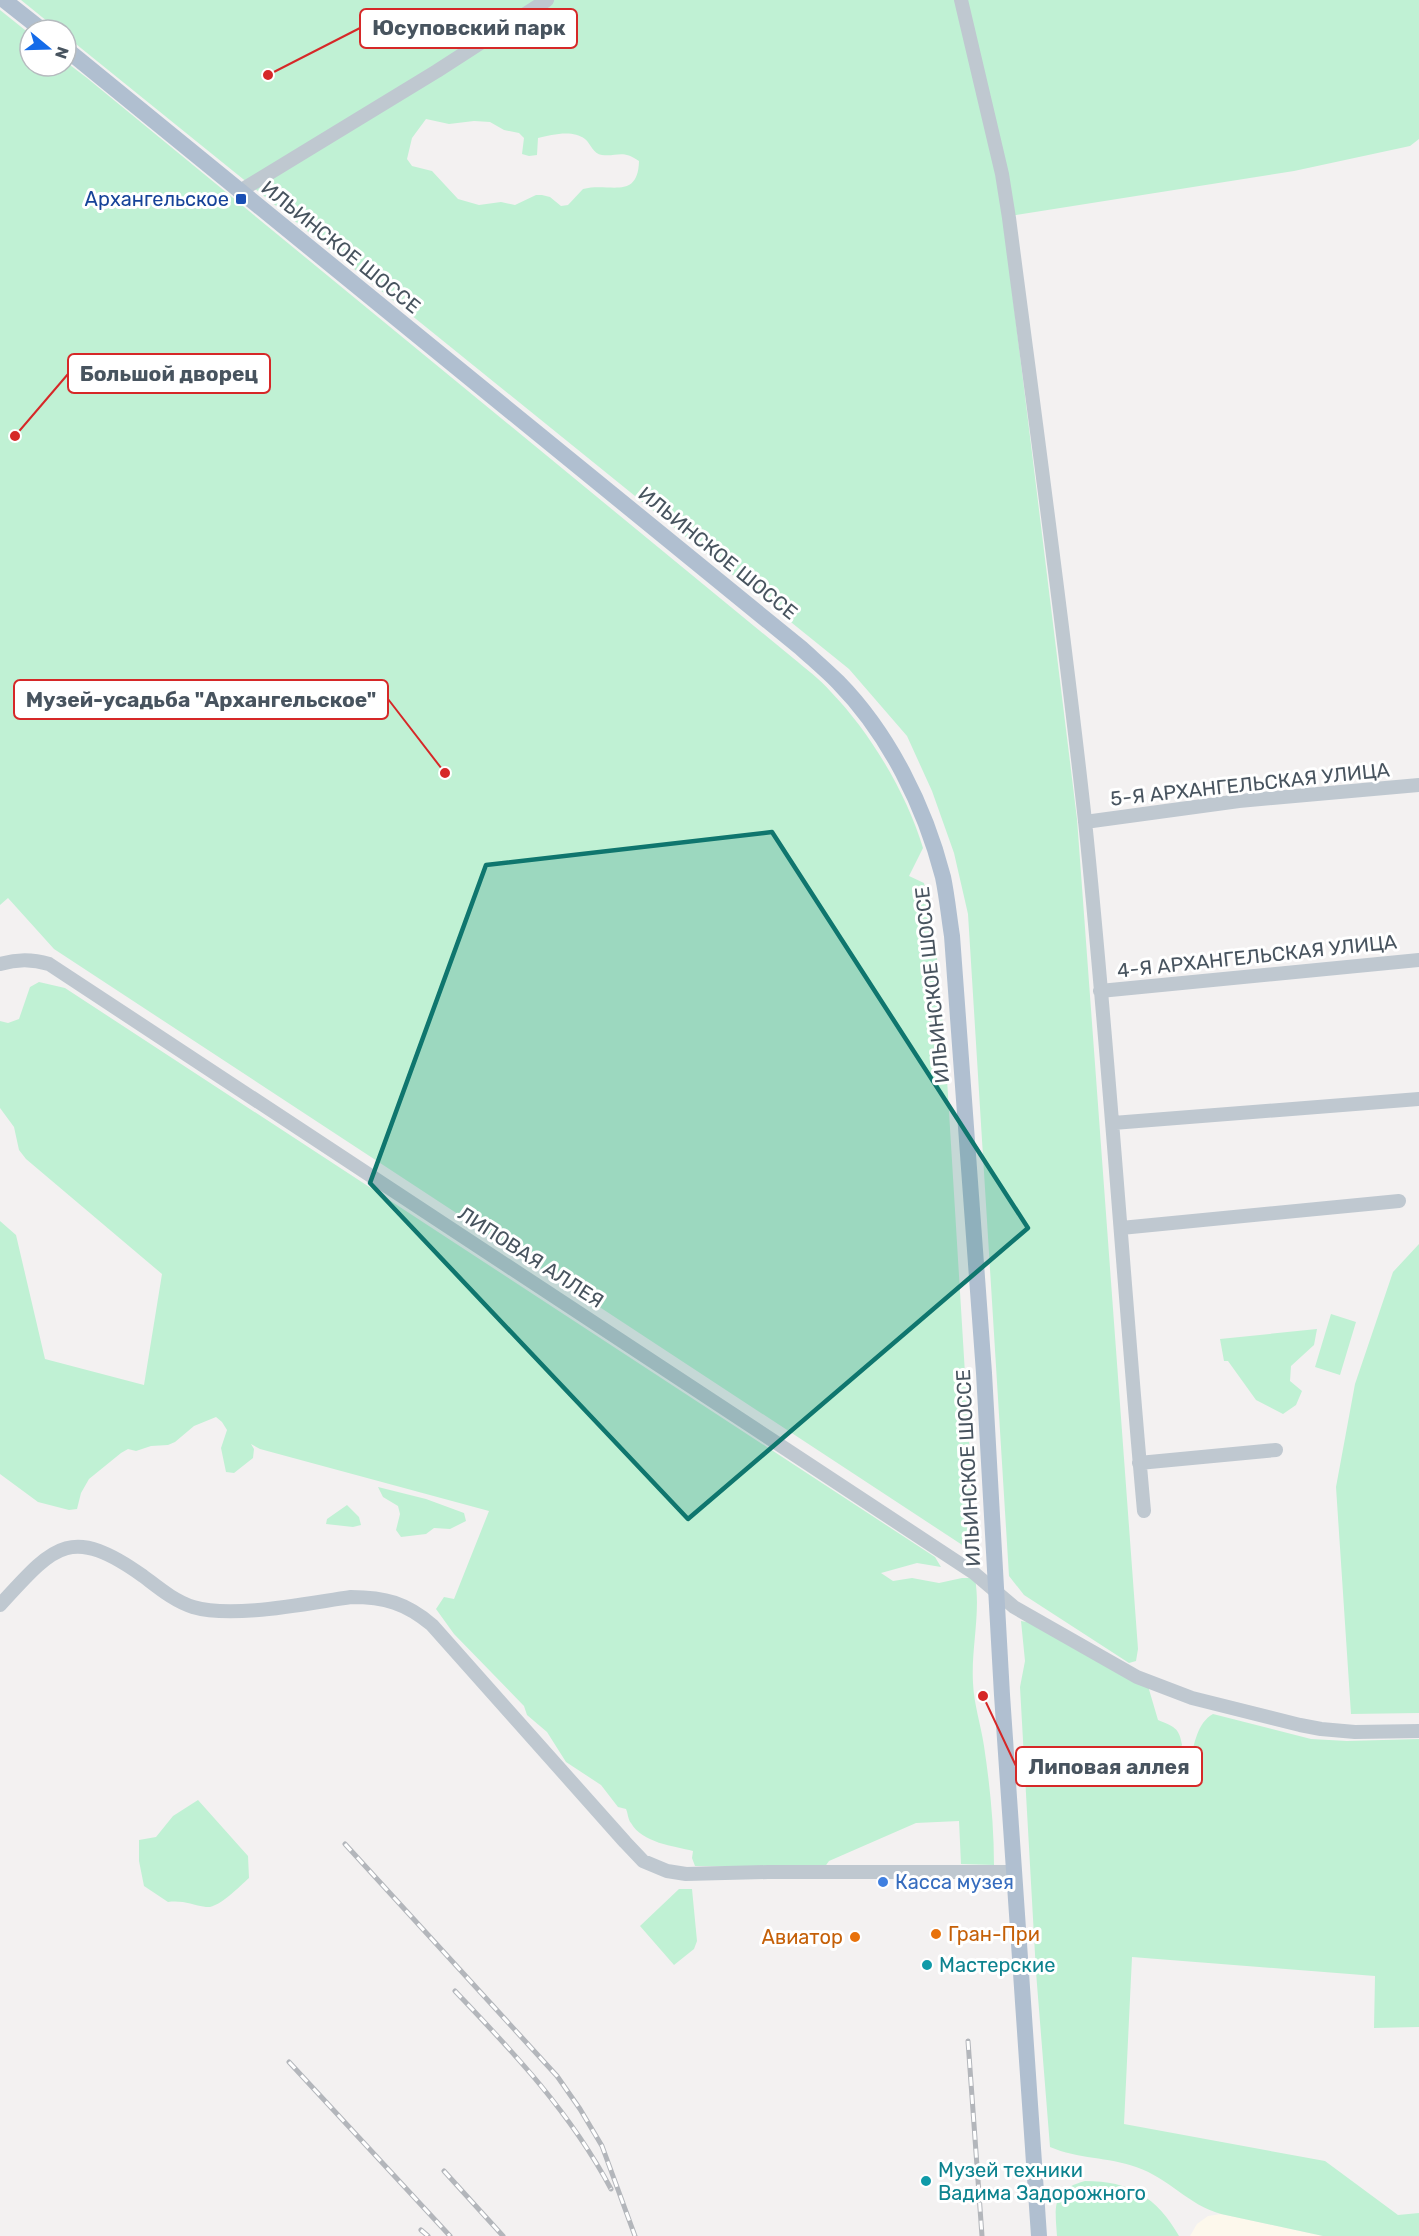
<svg xmlns="http://www.w3.org/2000/svg" width="1419" height="2236" font-family="Rubik,sans-serif">
<rect width="100%" height="100%" fill="#f3f1f1"/>
<path fill="#fdf8ec" d="M1221,2214l102,22h-133l7,-12 11,-8z"/>
<path fill="#c0f1d4" fill-rule="evenodd" d="M21,0h1398v139l-9,7 -116,25 -291,46 74,602 61,830 -2,12 -7,2 -105,-68 -15,-19 -41,-662 -14,-61 -22,-62 -25,-55 -58,-67 -783,-633v-6h-8zM426,119l23,5 25,-3 16,1 14,8 15,3 5,5 -2,16 7,2 8,-1 1,-17c14,-3 34,-9 47,1 6,5 8,15 17,16 15,2 20,-6 37,6 -1,40 -30,21 -56,28l-15,16 -7,1 -11,-9 -8,-2h-6l-21,10 -14,-3 -22,3 -21,-6 -26,-28 -20,-5 -5,-7 5,-21z
M0,10l30,24v32h36v-4l21,16 706,580c13,11 27,21 38,34 39,40 76,102 92,156l-14,28 15,7 11,53 10,110 31,508 -922,-605 -46,-51 -8,7z
M39,982l26,6 870,569 6,10 -24,-4 -36,10 12,8 19,-3 27,5 23,-5h13c6,35 -4,70 -2,105 1,22 8,42 11,63 6,40 10,79 10,119l-33,-1 -2,-43 -43,2 -87,38 -5,7 -129,-2 -3,-8 1,-7c-19,-5 -51,-8 -62,-28 -3,-3 -3,-10 -5,-14l-8,-2 -17,-22 -35,-23 -19,-30 -20,-17 -3,-9 -70,-72 -18,-25 8,-12 10,2 35,-88 -229,-62 -9,-5 3,5 -1,9 -19,15 -8,-1 -5,-24 6,-18 -5,-8 -6,-5 -22,9 -19,16 -7,3 -17,1 -15,5 -8,-2 -7,4 -32,26 -8,14 -4,16 -8,1 -31,-8 -38,-28v-253l16,14 29,124 99,26 18,-111 -136,-115 -7,-9 -5,-23 -14,-19v-87l8,2 11,-4 11,-32z
M1419,1244v469l-68,1 -15,-227 19,-103 38,-112z
M1331,1314l25,8 -16,53 -25,-8z
M1317,1329l-3,16 -23,21 -1,15 12,10 -6,14 -13,9 -27,-14 -28,-39h-4l-4,-22z
M378,1487l48,12 38,14 2,8 -16,8 -16,-1 -8,6 -25,3 -5,-7 4,-16 -2,-8 -15,-9z
M347,1505l12,12 2,8 -8,2 -27,-3 1,-5z
M1021,1621l11,2 116,63 10,34c16,7 21,7 24,25l-4,5 -37,6 49,4c5,-17 7,-37 23,-46l98,25 36,2 72,-2v288l-45,1 1,-52 -243,-19 -8,167 201,37 73,54 21,-2v23h-96l-102,-22c-33,-9 -52,-36 -85,-47 -28,-10 -58,-8 -86,-20l-14,-175 -16,-285 5,-26z
M198,1800l50,56 1,22c-9,8 -31,31 -43,29 -14,-2 -23,-7 -38,-5l-24,-16 -5,-25v-21l17,-3 17,-21z
M679,1889h13l5,52 -3,8 -20,16 -34,-39z
M1085,2181c45,0 72,16 94,55h-122c-2,-29 -6,-46 28,-55z"/>
<g fill="none" stroke-linecap="round" stroke-linejoin="round">
<path stroke="#bfc8d0" stroke-width="14" d="M961,0l41,174 7,44c26,201 54,402 76,603 24,230 38,460 59,690
M240,191l197,-120 110,-71
M1085,822l154,-21 180,-16
M0,964c16,-5 33,-5 49,0l925,609 40,34 123,70 55,21 108,27 21,4 34,3 64,-1
M1100,991l319,-31
M1113,1123l306,-24
M1121,1228l278,-27
M1139,1463l137,-13
M0,1605c54,-59 70,-81 143,-29 16,12 31,25 50,31 40,12 115,-4 158,-10 34,0 55,6 81,28l193,217 18,19 24,10 19,3 82,-2h246"/>
<path stroke="#b0bfd0" stroke-width="16" d="M4,0l38,30
M66,49l735,599c12,11 25,22 37,34 51,52 87,125 105,195 4,19 6,40 9,59l32,437 18,322 37,541"/>
<g stroke="#b3b6bb" stroke-width="5">
<path id="rail" d="M345,1844l212,232 23,33 22,37 33,90
M455,1991c60,63 115,121 156,198
M968,2041l14,195
M289,2062l161,174
M444,2171l59,65
M421,2230l7,6"/>
</g>
<use href="#rail" stroke="#fff" stroke-width="3" stroke-dasharray="9" stroke-linecap="butt"/>
</g>
<path fill="#0f766e" fill-opacity="0.2" stroke="#0f766e" stroke-width="4.5" stroke-linejoin="round" d="M772,832l256,396 -340,291 -318,-336 116,-318z"/>
<rect fill="#1a4fb4" stroke="#fff" stroke-width="2" x="235" y="193" width="12" height="12" rx="3"/>
<circle fill="#3f7fe0" stroke="#fff" stroke-width="2" cx="883" cy="1882" r="6"/>
<g fill="#e8710a" stroke="#fff" stroke-width="2">
<circle cx="936" cy="1934" r="6"/>
<circle cx="855" cy="1937" r="6"/>
</g>
<g fill="#0f9aa8" stroke="#fff" stroke-width="2">
<circle cx="927" cy="1965" r="6"/>
<circle cx="926" cy="2181" r="6"/>
</g>
<g text-anchor="middle" dominant-baseline="central" stroke-width="6" stroke-linejoin="round" paint-order="stroke">
<g font-size="20" fill="#164399" stroke="#fff" text-anchor="end">
<text x="229" y="199">Архангельское</text>
</g>
<g font-size="20" fill="#48545f" stroke="#fff">
<text transform="translate(341 247) rotate(39)">ИЛЬИНСКОЕ ШОССЕ</text>
<text transform="translate(718 553) rotate(39)">ИЛЬИНСКОЕ ШОССЕ</text>
<text transform="translate(1250 784) rotate(-6)">5-Я АРХАНГЕЛЬСКАЯ УЛИЦА</text>
<text transform="translate(1257 956) rotate(-6)">4-Я АРХАНГЕЛЬСКАЯ УЛИЦА</text>
<text transform="translate(932 985) rotate(-96)">ИЛЬИНСКОЕ ШОССЕ</text>
<text transform="translate(531 1257) rotate(33)">ЛИПОВАЯ АЛЛЕЯ</text>
<text transform="translate(968 1468) rotate(-93)">ИЛЬИНСКОЕ ШОССЕ</text>
</g>
<g font-size="20" fill="#366cbe" stroke="#fff" text-anchor="start">
<text x="895" y="1882">Касса музея</text>
</g>
<g font-size="20" fill="#c56008" stroke="#fff" text-anchor="start">
<text x="948" y="1934">Гран-При</text>
<text x="843" y="1937" text-anchor="end">Авиатор</text>
</g>
<g font-size="20" fill="#0d838f" stroke="#fff" text-anchor="start">
<text x="939" y="1965">Мастерские</text>
<text x="938" y="2170">Музей техники<tspan x="938" dy="23">Вадима Задорожного</tspan></text>
</g>
</g>
<path fill="none" stroke="#d62828" stroke-width="2" d="M268 75L360 28M15 436L68 374M445 773L388 699M983 1696L1016 1766"/>
<g fill="#d62828" stroke="#fff" stroke-width="2">
<circle cx="268" cy="75" r="6"/>
<circle cx="15" cy="436" r="6"/>
<circle cx="445" cy="773" r="6"/>
<circle cx="983" cy="1696" r="6"/>
</g>
<g fill="#fff" stroke="#d62828" stroke-width="2">
<rect x="360" y="9" width="217" height="39" rx="6"/>
<rect x="68" y="354" width="202" height="39" rx="6"/>
<rect x="14" y="680" width="374" height="39" rx="6"/>
<rect x="1016" y="1747" width="186" height="39" rx="6"/>
</g>
<g font-size="21" text-anchor="middle" font-weight="bold" fill="#48545f">
<text x="469" y="35">Юсуповский парк</text>
<text x="169" y="381">Большой дворец</text>
<text x="201" y="707">Музей-усадьба "Архангельское"</text>
<text x="1109" y="1774">Липовая аллея</text>
</g>
<g transform="translate(48 48) rotate(109)"><circle r="28" fill="#ffffff" stroke="#b6bbbf" stroke-width="1.5"/>
<path d="M0-4.5L10 22L0 15L-10 22Z" fill="#156be9"/>
<text y="-9" font-size="16" font-weight="bold" text-anchor="middle" fill="#48545f">N</text>
</g>
</svg>
